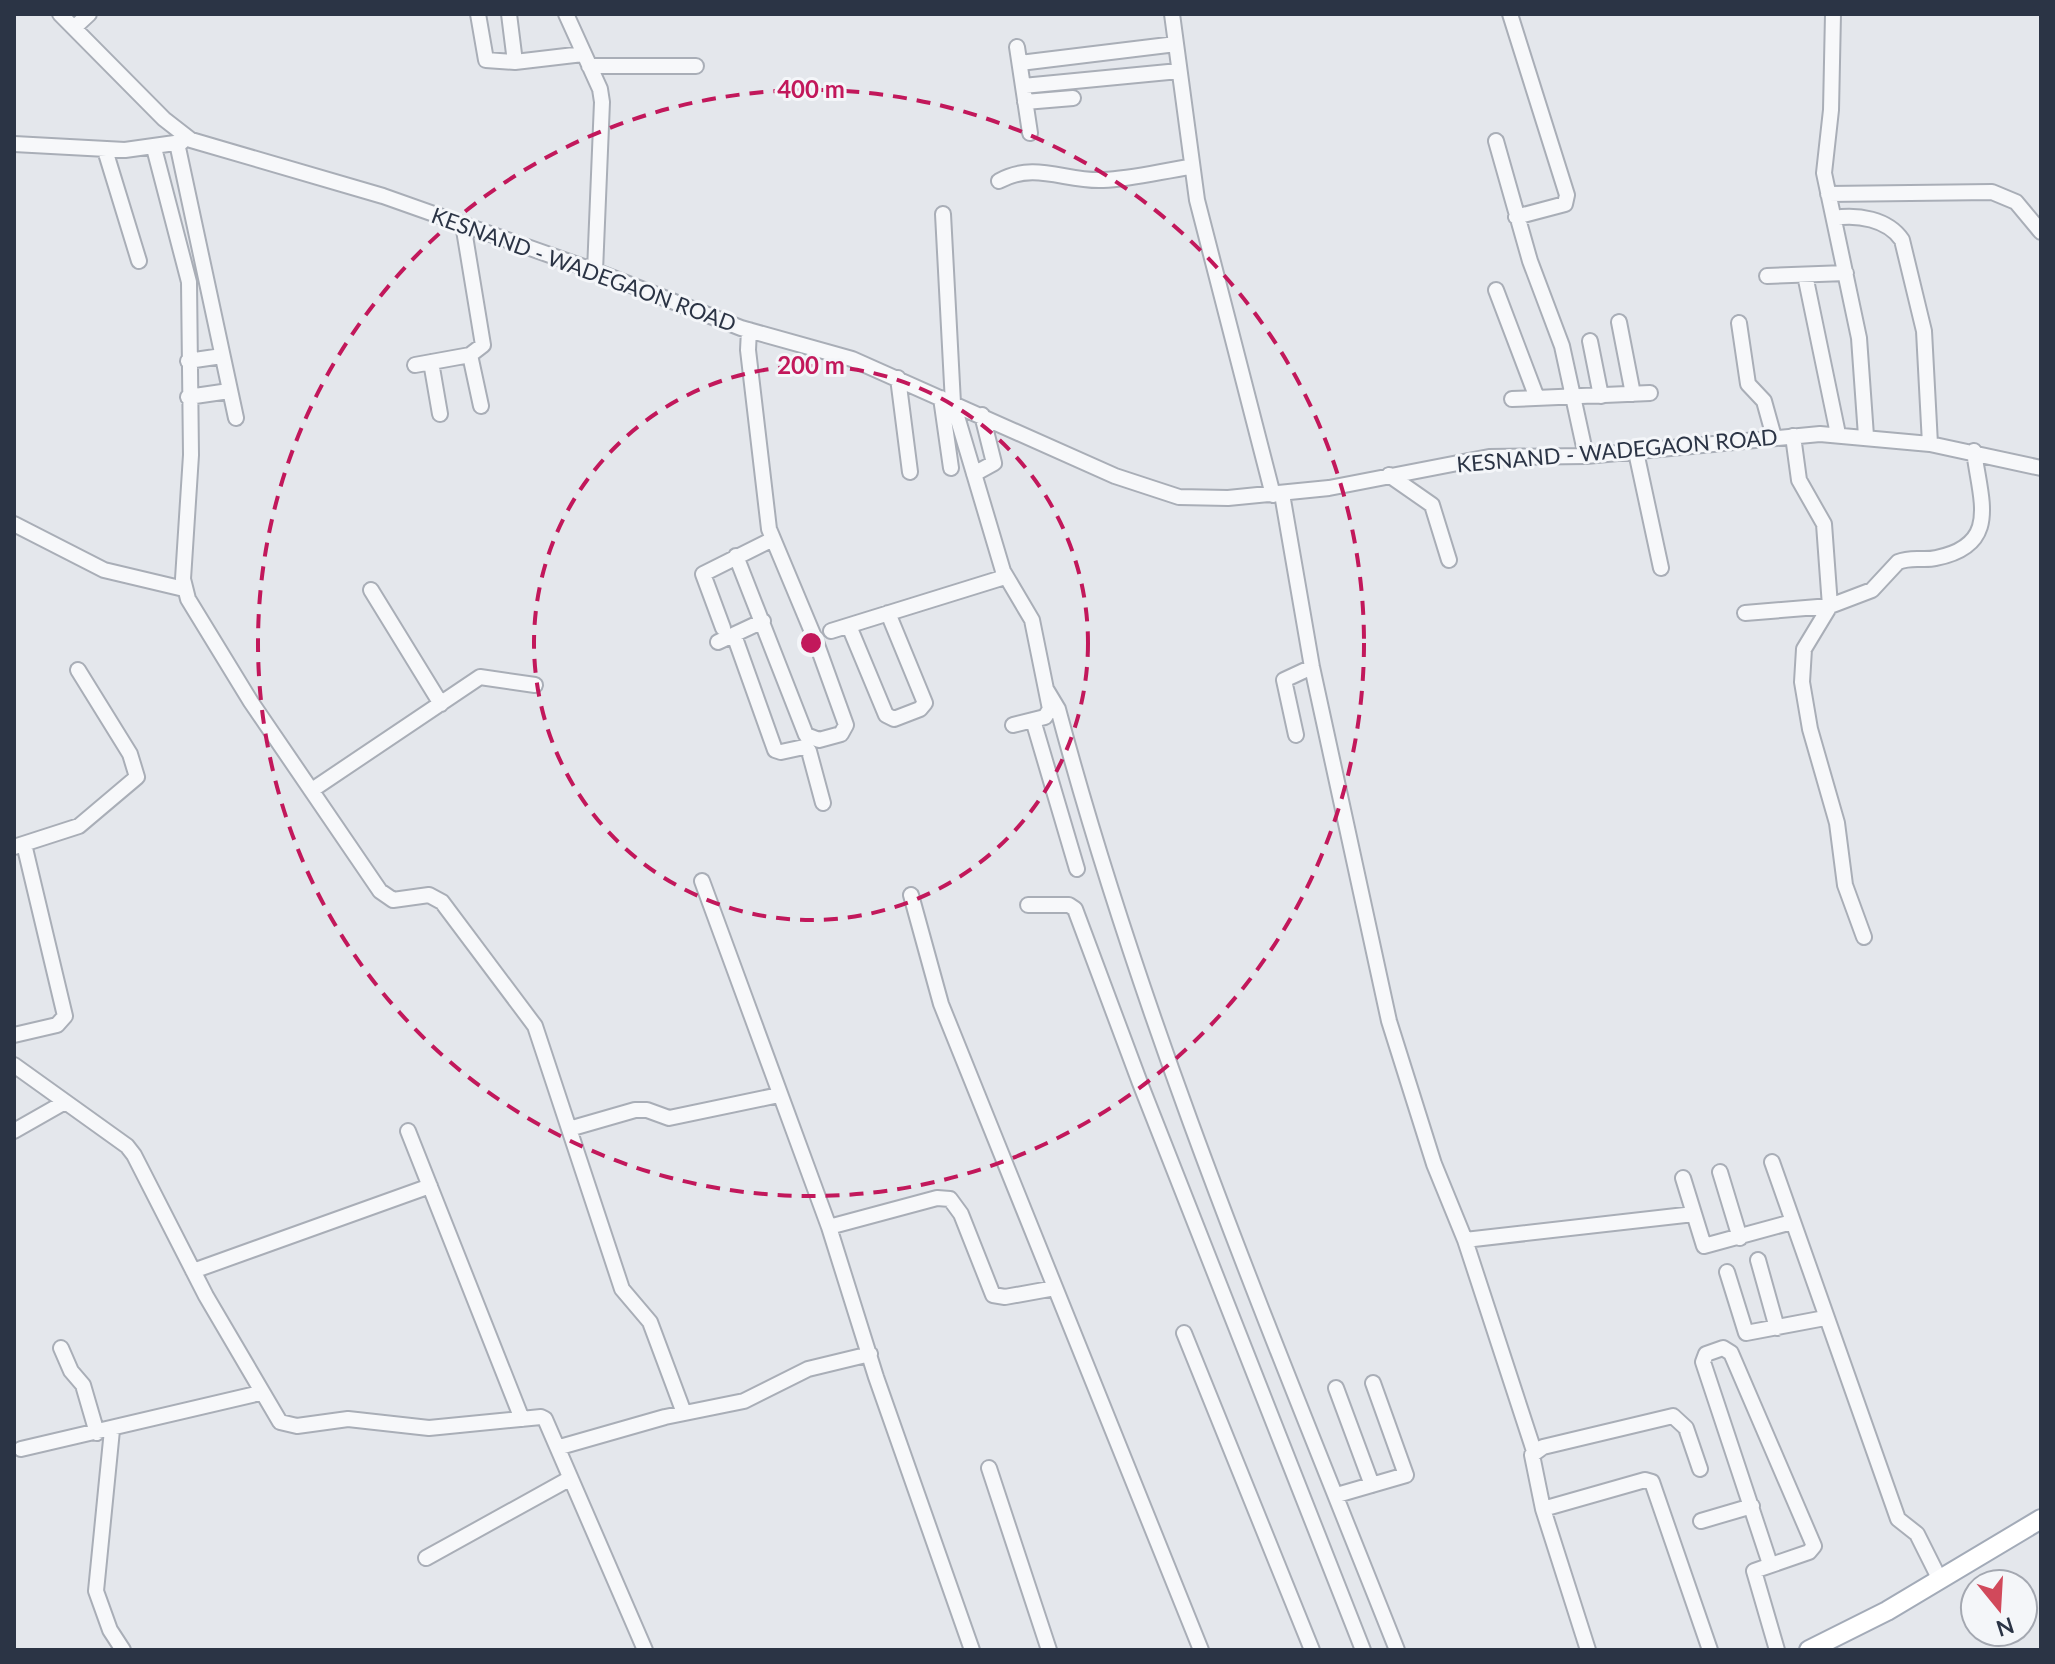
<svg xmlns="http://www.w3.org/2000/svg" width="2055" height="1664" font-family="Lato,sans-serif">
<rect width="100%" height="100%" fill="#e4e7ec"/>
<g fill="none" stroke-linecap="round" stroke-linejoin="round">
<g stroke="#a9aeb7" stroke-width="18">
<path id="minor" d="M60,14l104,105 27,21 192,56 212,75 146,57 111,31 263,117 64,21 49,1 101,-10 160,-31 97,-1 234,-22 110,10 111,24
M478,14l8,46 29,2 68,-8
M509,14l6,48
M566,14l34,75 2,13 -7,169
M1172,14l25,186 76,295
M1510,14l57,181 -2,9 -49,13
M1833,14l-2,96 -7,63 35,165 7,98
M75,27l14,-13
M1017,47l13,86
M1020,63l156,-19
M589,66h107
M1023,86l156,-15
M1025,102l48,-4
M1496,141l34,120 32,85 24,110
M177,143l59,275
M14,144l111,6 57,-8
M154,148l35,134 2,173 -8,124 5,20 63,103 129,189 13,9 36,-5 13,7 93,124 87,263 28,33 34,91
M105,150l34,111
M999,181c36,-20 67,1 104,-1 29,-1 59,-9 87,-13
M1828,194l164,-2 24,10 25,30
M943,214l10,189 50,168 29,49 18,89 -5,8 -32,8
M1834,218c23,-4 54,1 68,22l22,91 6,113
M1805,275l33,159
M1767,276l79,-3
M1496,290l41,108
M1619,322l14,72
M1739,323l9,61 16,17 10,36
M1590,341l11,55
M470,355l11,51
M188,361l34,-5
M431,362l9,52
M415,365l55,-10 13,-10 -20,-121
M898,378l12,94
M188,397l41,-6
M941,398l10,70
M1512,399l138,-6
M1793,436l6,44 25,44 6,82 -26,43 -2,33 8,47 27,94 8,62 19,52
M1636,452l25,116
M974,474l20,-11 -12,-48
M1389,475l43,30 17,55
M1282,494l30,173 77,354 45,143 31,76 69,211
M14,524l90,46 80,19
M736,556l70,179 13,5 22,-6 5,-9 -31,-86 -46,-110 -21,-179 1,-20
M371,590l70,114
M1745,613l85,-7 42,-16 26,-28c14,-6 25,-1 38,-4 65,-13 44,-58 38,-107
M849,626l37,89 8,4 26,-10 5,-6 -37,-90
M723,628l-20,-54 70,-35
M831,631l174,-54
M734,635l41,115 6,2 23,-5 5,4 14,52
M718,642l45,-21
M1046,689l12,20c86,323 216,631 339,941
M1033,720l44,149
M1296,735l-12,-55 28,-13
M312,790l168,-113 55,8
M14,847l65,-21 58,-49 -7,-23 -52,-84
M702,881l127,346 47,150 96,273
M911,895l30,109 260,646
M1028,905h41l6,4 65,174 223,567
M14,1035l43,-10 8,-9 -41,-172
M14,1065l113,81 7,9 72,141 74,126 17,4 51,-7 81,9 112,-11 4,2 100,231
M569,1129l66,-19h12l22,8 110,-23
M14,1131l51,-29
M408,1131l114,288
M1772,1162l126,357 19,15 23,46
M1720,1172l20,66
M1683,1178l21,68 88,-24
M829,1227l108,-29 13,1 11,15 32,81 12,2 50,-9
M1465,1240l229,-26
M1758,1260l19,68
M193,1271l237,-85
M1727,1272l19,61 79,-15
M1184,1333l128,317
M61,1348l10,23 12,14 14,48
M1336,1388l36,97
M112,1430l-16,161 14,39 13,20
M560,1447l105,-30 79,-16 64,-32 62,-15
M21,1449l239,-56
M989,1468l60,182
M1337,1495l69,-20 -33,-92
M1543,1509l102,-29 7,2 58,168
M1701,1521l51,-15
M426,1558l143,-79
M1770,1564l-67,-202 3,-8 17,-6 8,5 83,193 -5,6 -55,19 23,79
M1588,1650l-45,-141 -11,-54 11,-8 130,-31 13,12 14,41"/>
</g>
<g stroke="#a3abb8" stroke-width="22">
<path id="major" d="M1809,1650l78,-39 154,-92"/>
</g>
<use href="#minor" stroke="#f7f8fa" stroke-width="14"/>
<use href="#major" stroke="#fff" stroke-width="18"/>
</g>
<g fill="none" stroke="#c2185b" stroke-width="4" stroke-dasharray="14 10">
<circle cx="811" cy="643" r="277"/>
<circle cx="811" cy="643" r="553"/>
</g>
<g text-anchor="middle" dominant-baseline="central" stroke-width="6" stroke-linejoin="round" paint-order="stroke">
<g font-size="22" fill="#2b3445" stroke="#f4f6f9">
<text transform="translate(584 269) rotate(20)">KESNAND - WADEGAON ROAD</text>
<text transform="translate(1617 450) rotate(-5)">KESNAND - WADEGAON ROAD</text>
</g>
</g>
<circle cx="811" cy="643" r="12" fill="#c2185b" stroke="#f4f6f9" stroke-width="4"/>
<g font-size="24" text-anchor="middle" font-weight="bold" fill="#c2185b" stroke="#f4f6f9" stroke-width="6" stroke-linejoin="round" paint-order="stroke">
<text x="811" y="98">400 m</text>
<text x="811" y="374">200 m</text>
</g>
<rect width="2055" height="1664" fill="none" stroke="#2b3445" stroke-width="32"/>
<g transform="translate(1999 1608) rotate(162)"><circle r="38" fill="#f4f6f9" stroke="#a4a8b1" stroke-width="2"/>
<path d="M0-6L14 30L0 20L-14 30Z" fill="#d1495b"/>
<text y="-12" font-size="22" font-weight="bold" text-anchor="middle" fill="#2b3445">N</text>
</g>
</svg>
